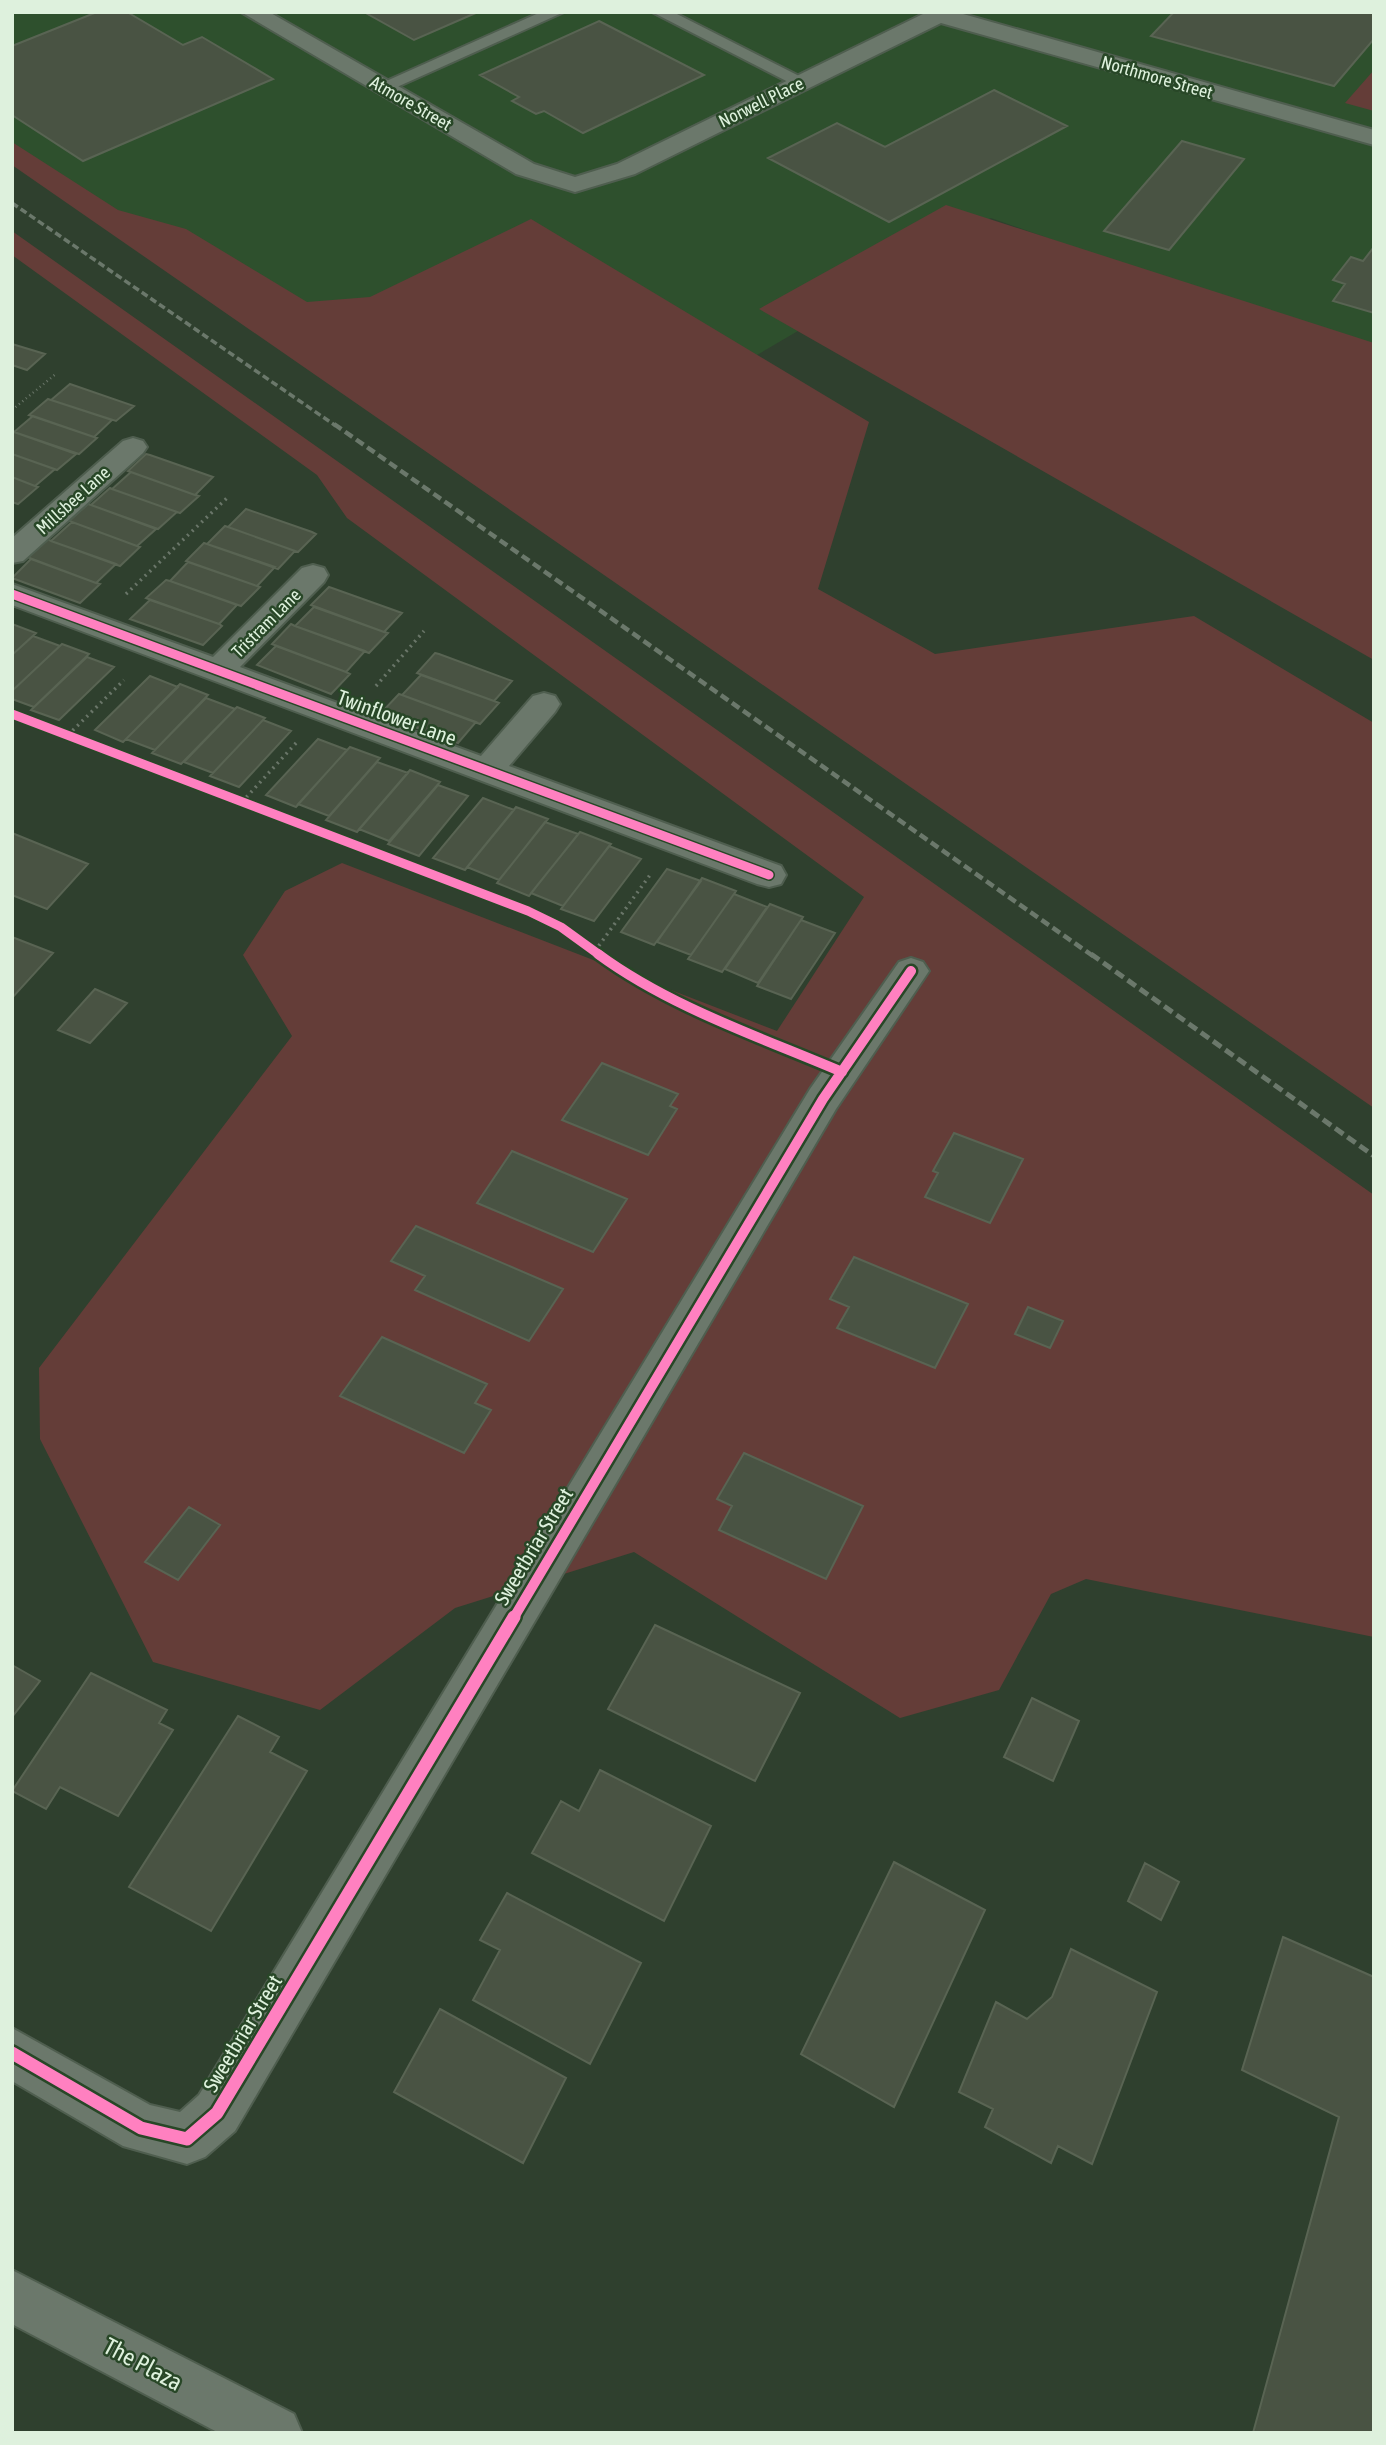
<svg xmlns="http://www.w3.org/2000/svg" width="1386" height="2445" font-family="'Asap Condensed',sans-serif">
<rect width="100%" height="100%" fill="#2f402e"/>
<path fill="#2e502d" d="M12,12h1362v341l-383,-135 -480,281 -499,-335z"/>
<path fill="#643d38" d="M1374,70v41l-29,-8z
M12,142l106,68 68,19 121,73 63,-5 161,-78 338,203 -51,167 117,65 259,-38 180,107v385l-1362,-943z
M946,205l428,138v317l-615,-351z
M12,231l1362,964v442l-288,-58 -35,15 -52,96 -99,28 -266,-166 -179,56 -135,102 -167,-48 -113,-223 -1,-71 253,-332 -49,-81 42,-64 57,-28 435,168 87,-134 -517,-379 -30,-43 -305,-220z"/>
<path fill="#495343" stroke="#596453" stroke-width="2" d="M97,12h30l56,33 19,-8 71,42 -190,82 -71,-46v-69z
M364,12h114l-64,28z
M1174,12h200v27l-40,47 -183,-50z
M599,21l105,54 -121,58 -39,-22 -8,3 -24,-13 7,-4 -39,-22z
M994,90l73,36 -178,96 -121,-64 69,-35 48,24z
M1182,141l62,18 -75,91 -65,-19z
M1374,247v66l-41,-12 12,-17 -12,-4 18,-23 12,4z
M12,344l33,10 -18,16 -15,-5z
M70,384l64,22 -18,15 -65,-21z
M48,399l3,1 61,20 -18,17 -65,-22z
M33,416l61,21 3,1 -18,16 -65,-22z
M12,431l2,1 62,22 -19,16 -45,-16z
M12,454l43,15 -20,17 -23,-9z
M146,454l4,1 63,22 -18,18 -67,-24z
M131,472l64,23 4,1 -19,17 -68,-24z
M12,477l23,9 3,1 -20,17 -6,-2z
M110,488l2,1 65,23 -19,17 -67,-24z
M88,504l3,1 65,24 -19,17 -68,-25z
M246,509l66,23 4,2 -18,18 -70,-25z
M72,522l65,24 3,1 -20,19 -69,-25z
M225,526l3,1 67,24 -17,18 -71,-25z
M48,539l3,2 65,23 -20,19 -69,-26z
M204,543l3,1 68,23 -18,19 -71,-25z
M31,559l65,24 4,1 -20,19 -68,-25z
M188,562l69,24 3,1 -19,19 -71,-25z
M166,580l4,1 67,24 -18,19 -73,-26z
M329,587l3,1 70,25 -18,19 -73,-27z
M150,600l69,24 3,2 -19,19 -73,-26z
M314,607l70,25 4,1 -19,20 -74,-27z
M12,624l24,9 -24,22z
M291,624l4,2 70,25 -19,21 -74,-28z
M33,636l27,10 -48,45v-36z
M62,644l27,10 -55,53 -22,-8v-8z
M276,646l70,26 4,2 -19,20 -74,-29z
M435,653l4,1 73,27 -18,20 -77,-28z
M87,657l27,10 -55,53 -28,-10z
M421,675l73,26 5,2 -19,21 -78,-29z
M150,676l28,11 -55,55 -28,-12z
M180,684l28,11 -53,55 -29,-11z
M399,694l3,1 74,27 -18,21 -78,-29z
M206,698l29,11 -54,55 -29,-11z
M237,707l28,11 -52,55 -29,-11z
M263,720l28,11 -52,56 -29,-11z
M318,739l29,11 -51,57 -30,-12z
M350,747l30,11 -51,58 -31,-12z
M377,762l31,11 -51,59 -31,-12z
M410,770l30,12 -51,59 -30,-12z
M438,785l30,11 -49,60 -31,-12z
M483,798l31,12 -49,60 -32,-12z
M516,807l32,12 -49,61 -32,-13z
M545,822l33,12 -49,62 -32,-13z
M580,832l31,12 -48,62 -32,-13z
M12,833l76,31 -41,45 -35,-14z
M609,846l32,13 -47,62 -33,-12z
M667,869l34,12 -47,64 -33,-13z
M702,878l34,13 -45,64 -34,-13z
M734,894l33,13 -45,65 -34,-13z
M770,904l33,13 -45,66 -33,-14z
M801,920l34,13 -44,66 -34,-13z
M12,937l41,16 -41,45z
M95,989l32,14 -37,40 -32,-13z
M602,1063l76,31 -8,12 7,3 -29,46 -86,-35z
M954,1133l69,26 -33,64 -65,-26 13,-24 -5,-2z
M512,1151l115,48 -34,53 -116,-49z
M416,1226l147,63 -34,52 -114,-51 10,-14 -34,-15z
M854,1257l114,47 -33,64 -98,-40 12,-21 -19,-8z
M1028,1307l35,14 -13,27 -35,-14z
M382,1337l105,47 -12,19 16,7 -27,43 -124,-57z
M744,1453l119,53 -37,73 -107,-49 13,-24 -15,-7z
M189,1507l31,18 -42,55 -33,-18z
M655,1625l145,68 -45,88 -147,-72z
M12,1665l28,16 -28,36z
M91,1673l76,37 -8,13 14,7 -55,86 -58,-29 -14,22 -34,-18z
M1032,1698l47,23 -26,60 -49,-24z
M238,1716l41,21 -9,15 37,19 -96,160 -82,-44z
M600,1770l111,56 -47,95 -132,-68 29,-52 18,10z
M894,1862l91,48 -91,197 -93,-53z
M1145,1863l34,19 -18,38 -33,-19z
M507,1893l134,70 -51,101 -117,-64 27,-50 -20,-10z
M1283,1937l91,40v456h-121l86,-316 -97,-47z
M1071,1949l86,43 -65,172 -34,-18 -7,17 -66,-36 8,-18 -34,-17 37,-90 31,17 25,-22z
M440,2009l126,69 -43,85 -129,-71z"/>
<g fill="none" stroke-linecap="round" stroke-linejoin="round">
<g stroke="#4f5e4f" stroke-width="4">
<path id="lane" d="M541,12h23l-176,79h-12l-3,-4z
M652,12h21l138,70 -9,5 -6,-1z"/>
</g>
<g stroke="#4f5e4f" stroke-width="4">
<path id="street" d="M241,12h28l265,152 41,13 42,-13 310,-152h29l418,118v15l-433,-122 -306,151 -60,18 -59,-18z
M133,438l10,3 4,6 -4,6 -120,108 -11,2v-25l111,-97z
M313,565l11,3 4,7 -4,7 -84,85 241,89 52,-60 11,-3 11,3 5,8 -5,8 -46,54 272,100 5,9 -5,9 -12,3 -12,-3 -745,-279v-21l201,73 89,-89z
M911,958l12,4 6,9 -6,9 -87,129 -601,1022 -30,26 -18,7 -64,-18 -111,-65v-53l138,77 30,7 19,-17 611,-1006 89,-127z"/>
</g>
<g stroke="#4f5e4f" stroke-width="4">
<path id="secondary" d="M12,2270l282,144 8,19h-83l-207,-109z"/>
</g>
<path stroke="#6a7669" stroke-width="2.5" stroke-dasharray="1 3.5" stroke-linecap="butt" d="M12,410l45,-37"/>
<path stroke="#6a7669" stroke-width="3.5" stroke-dasharray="2 4.5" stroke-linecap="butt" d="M126,594l101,-96
M376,686l48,-55
M68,735l56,-55
M242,802l55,-60
M595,951l55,-76"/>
<use href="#lane" fill="#6b786b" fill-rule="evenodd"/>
<use href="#street" fill="#6b786b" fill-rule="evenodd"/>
<use href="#secondary" fill="#6b786b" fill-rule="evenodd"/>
<path stroke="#6b786b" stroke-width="3.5" stroke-dasharray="7 3.5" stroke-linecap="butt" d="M12,203l324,223"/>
<path stroke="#6b786b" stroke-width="4.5" stroke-dasharray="9 4.5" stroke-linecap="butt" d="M334,424l759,532"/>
<path stroke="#6b786b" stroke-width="5" stroke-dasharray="10 5" stroke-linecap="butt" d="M1091,954l283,202"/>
<g stroke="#284727" stroke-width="12">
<path id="cycleway-far2" d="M12,594l757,281
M12,714l516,197 33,16 40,29"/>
</g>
<g stroke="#284727" stroke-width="15">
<path id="cycleway-far1" d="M598,954c72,53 162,83 244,118
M513,1619l310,-520 88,-128"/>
</g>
<g stroke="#284727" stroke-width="18">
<path id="cycleway" d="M12,2053l129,75 46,11 30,-26 297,-496"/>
</g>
<use href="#cycleway-far2" stroke="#ff80c0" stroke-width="9"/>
<use href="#cycleway-far1" stroke="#ff80c0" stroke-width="10"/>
<use href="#cycleway" stroke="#ff80c0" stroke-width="13"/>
</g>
<g text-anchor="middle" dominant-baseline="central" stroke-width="5" stroke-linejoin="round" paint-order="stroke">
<g font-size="18" fill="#def1dd" stroke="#284727">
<text transform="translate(1157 77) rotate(16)">Northmore Street</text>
<text transform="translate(761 102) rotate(-26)">Norwell Place</text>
<text transform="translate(411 103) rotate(30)">Atmore Street</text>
<text transform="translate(73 500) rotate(-42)">Millsbee Lane</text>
<text transform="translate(266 623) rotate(-45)">Tristram Lane</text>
</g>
<g font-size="21" fill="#def1dd" stroke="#284727">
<text transform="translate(397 717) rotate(20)">Twinflower Lane</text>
<text transform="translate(533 1546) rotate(-59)">Sweetbriar Street</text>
<text transform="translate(242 2033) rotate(-59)">Sweetbriar Street</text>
</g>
<g font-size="24" fill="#def1dd" stroke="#284727">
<text transform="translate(143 2364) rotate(28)">The Plaza</text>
</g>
</g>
<rect width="1386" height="2445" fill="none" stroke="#def1dd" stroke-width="28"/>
</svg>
